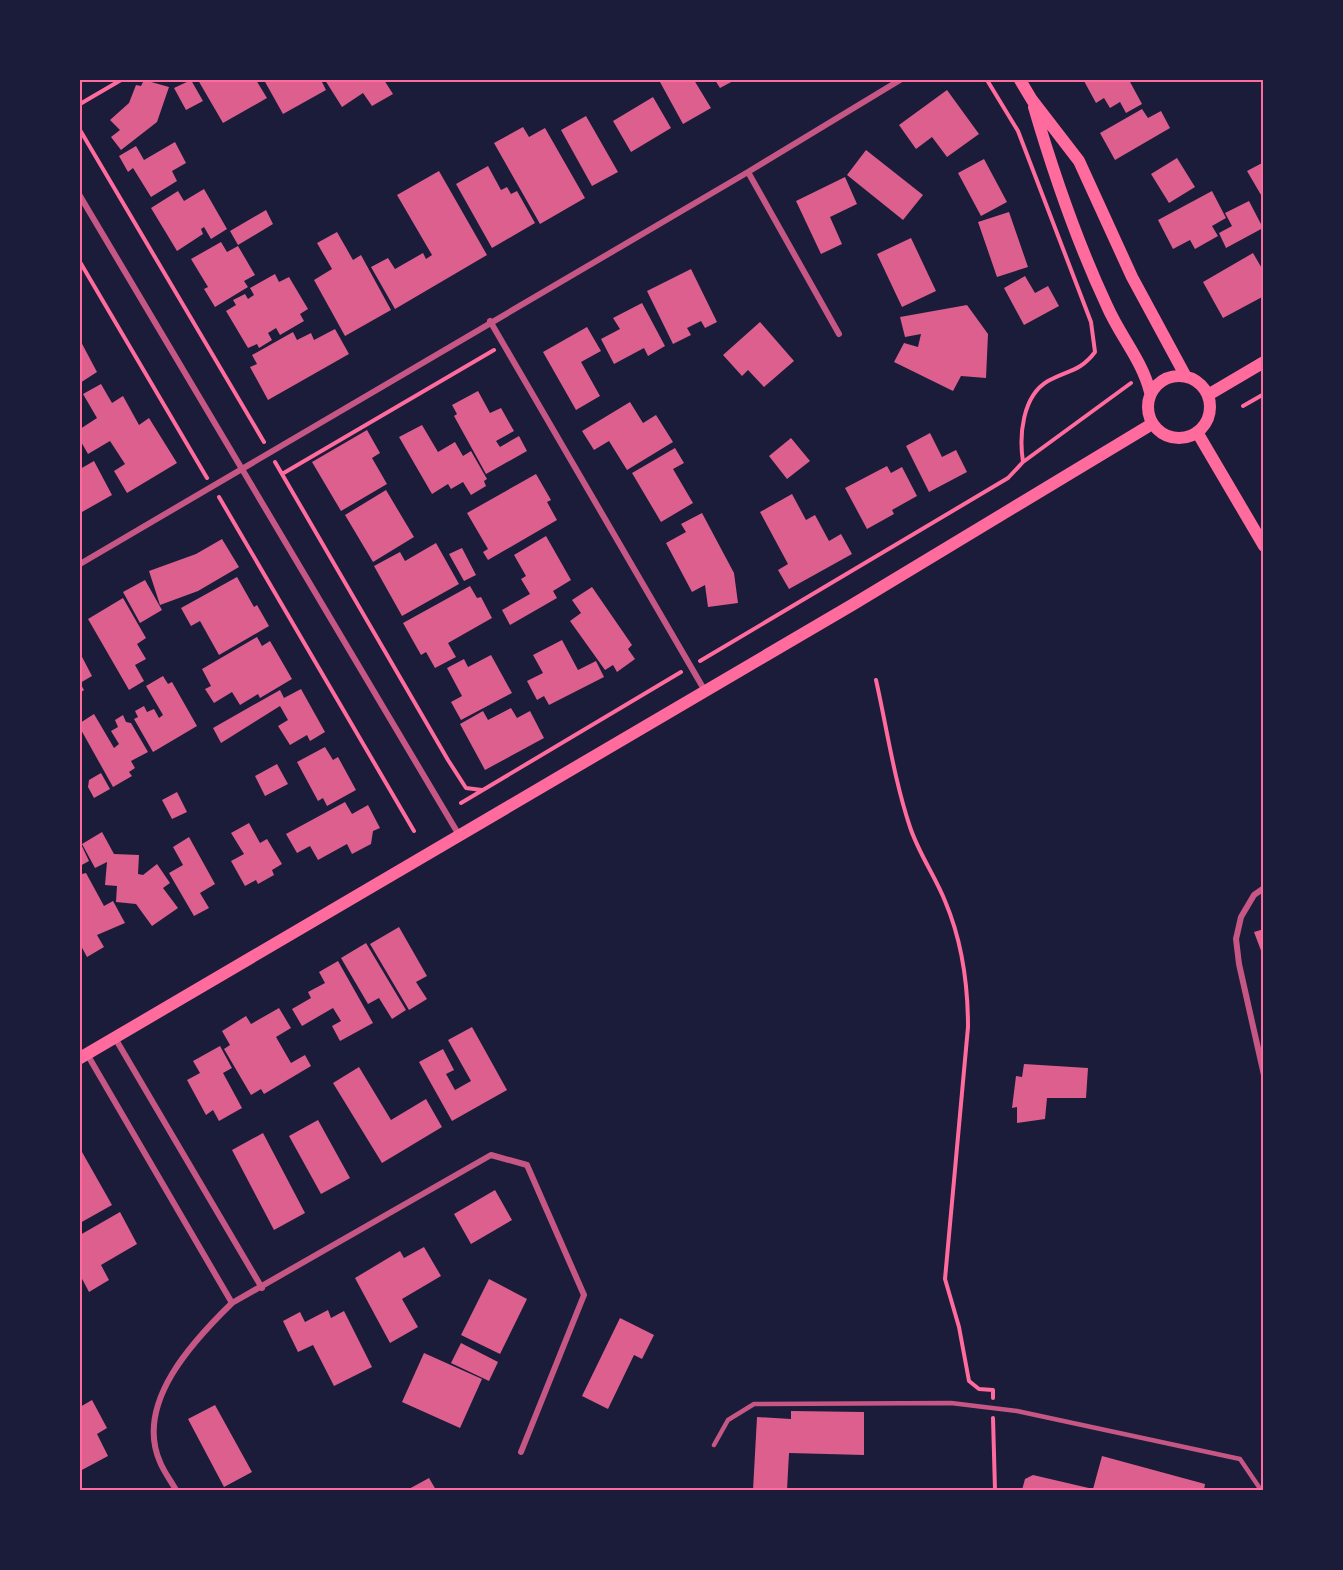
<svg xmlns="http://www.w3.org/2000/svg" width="1343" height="1570" font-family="'PT Sans',sans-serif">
<rect width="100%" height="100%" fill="#1b1b3a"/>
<path fill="#dd5f8e" d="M144,80l25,7 -12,35 -36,28 -10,-13 9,-7 -10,-10 19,-17 7,-18 5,1z
M191,80l12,21 -17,9 -12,-22z
M198,80h58l11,18 -44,25z
M264,80h57l5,10 -43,24z
M325,80h59l9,14 -21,12 -9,-13 -21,14z
M664,80h30l17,28 -28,16 -23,-42z
M715,80h20l-15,8z
M1088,80h41l13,24 -16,9 -6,-11 -10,6 -6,-10 -8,5 -12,-22z
M947,90l32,44 -32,23 -15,-20 -16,12 -17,-24z
M653,97l18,31 -40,24 -18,-31z
M1142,109l6,9 13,-7 9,17 -55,32 -15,-27z
M586,116l32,56 -26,14 -31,-56z
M523,127l6,10 16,-9 40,70 -45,26 -46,-81z
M175,142l11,21 -14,8 5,10 -26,16 -18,-29 -5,4 -9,-16 17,-10 8,14z
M866,150l57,45 -20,25 -56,-45z
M1177,158l18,29 -26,16 -18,-29z
M984,159l23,43 -26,14 -23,-43z
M1264,162v38l-17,-29z
M488,166l13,24 6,-3 4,7 6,-3 18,32 -43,25 -36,-64z
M439,171l48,84 -92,54 -24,-42 17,-9 7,11 28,-16 3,6 6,-4 -35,-60z
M845,177l12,27 -27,13 12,27 -21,10 -25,-53z
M204,189l23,40 -16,10 -7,-12 -3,2 2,5 -26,17 -26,-43 27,-17 6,10z
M1212,191l14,27 -14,8 6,10 -23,13 -5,-9 -17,9 -15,-29z
M1249,201l14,27 -37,20 -7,-15 13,-7 -7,-13z
M266,210l7,14 -35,21 -8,-14z
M1009,212l19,55 -31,10 -19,-55z
M337,232l16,28 8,-5 30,55 -46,26 -31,-56 18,-11 -15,-26z
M911,238l25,53 -34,16 -25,-53z
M221,242l6,10 11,-6 17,29 -11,6 4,6 -33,20 -11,-18 4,-2 -17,-28z
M1253,253l11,19v24l-41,22 -20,-36z
M691,269l26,53 -12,6 -4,-7 -14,7 4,7 -18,9 -26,-53z
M275,274l4,8 10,-5 19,32 -8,5 4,7 -24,14 -4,-7 -8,5 4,7 -13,8 -2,-4 -9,4 -22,-37 10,-6 -3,-5 12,-6 3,5 6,-4 -4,-7z
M1025,276l10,17 13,-7 11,20 -35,19 -20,-37z
M642,303l23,43 -17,10 -4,-8 -30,16 -13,-25 19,-10 -7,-11z
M967,305l21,29 -2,44 -25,-2 -8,15 -59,-29 10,-19 14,4 3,-13 -16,3 -5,-20z
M760,322l34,39 -30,26 -16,-17 -6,6 -19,-21z
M587,327l14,24 -20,11 19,34 -24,14 -33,-58z
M335,329l14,25 -81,46 -18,-33 7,-3 -5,-9 41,-23 4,8 14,-7 3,7z
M80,340l17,32 -17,11z
M101,384l11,19 11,-7 16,29 10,-7 28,45 -50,30 -13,-22 11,-7 -15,-23 -22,13 -8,-14v-11l17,-11 -14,-24z
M478,391l12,22 11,-5 13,23 -18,10 4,6 19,-11 8,15 -41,23 -32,-58 3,-2 -5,-9z
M630,402l13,21 13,-8 17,27 -46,28 -18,-29 -15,9 -12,-19z
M422,425l16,27 17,-10 8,14 8,-5 16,28 -3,2 2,5 -15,9 -8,-13 -12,7 -3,-5 -16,10 -33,-57z
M367,430l13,23 -8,5 15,26 -46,27 -29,-49z
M930,433l12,24 14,-7 11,22 -38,20 -23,-46z
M791,438l19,23 -23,18 -18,-23z
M675,448l9,15 -11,6 20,34 -32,19 -29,-49z
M94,461l18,34 -30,17 -2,-43z
M887,466l4,7 11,-6 15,29 -25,14 2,4 -27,15 -22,-41z
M536,474l15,26 -4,2 10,18 -69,40 -5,-8 5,-3 -21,-36z
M386,490l28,47 -41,25 -28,-47z
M792,494l14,26 9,-5 14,26 12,-7 11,20 -63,35 -11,-19 10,-6 -28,-52z
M702,513l32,60 4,30 -30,4 -3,-22 -13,7 -26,-49 20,-11 -5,-8z
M546,536l25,44 -18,11 4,7 -47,27 -8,-15 28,-16 -9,-15 5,-3 -12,-21z
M222,539l17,28 -41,24 -38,14 -11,-34 47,-17z
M436,543l23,41 -57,32 -28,-50 26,-14 5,9z
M462,548l14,27 -12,6 -15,-27z
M237,577l17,30 3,-2 12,21 -50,29 -19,-34 -9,5 -10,-18z
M145,580l17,30 -22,13 -17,-31z
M470,586l7,12 4,-1 11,21 -44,25 8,14 -21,11 -9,-16 -5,3 -18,-32z
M592,587l40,58 -4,4 7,10 -18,13 -4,-7 -8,5 -35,-49 11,-8 -9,-13z
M123,598l23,40 -9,6 9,15 -11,6 9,16 -15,9 -41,-71z
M257,637l5,9 8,-5 22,38 -32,19 -2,-4 -18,11 -8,-13 -18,11 -9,-14 6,-3 -9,-17z
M562,640l16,30 18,-9 8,16 -55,28 -5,-9 -7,4 -10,-19 16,-8 -10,-18z
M80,653l12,23 -12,7 4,7 -4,3z
M491,655l21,38 -51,27 -10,-18 11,-6 -15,-28 17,-9 4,8z
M163,676l5,8 4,-2 25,44 -44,26 -19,-33 4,-2 -3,-6 9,-5 3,6 7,-3 5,9 4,-3 -17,-29z
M301,689l24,43 -15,9 -3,-6 -17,10 -12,-19 10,-6 -8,-14 -59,37 -8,-15 67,-38 4,8z
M511,708l6,10 13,-7 14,27 -59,32 -25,-46 23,-13 5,9z
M94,714l20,34 5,-4 -8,-13 7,-4 -3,-7 8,-5 3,7 5,1 17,29 -17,9 4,7 -6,4 3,4 -19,11 -33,-59v-5z
M325,747l8,13 5,-3 18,33 -29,16 -4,-8 -5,3 -21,-39z
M277,764l11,20 -23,12 -10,-20z
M101,773l9,16 -16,9 -6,-11 1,-7z
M177,792l10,20 -15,7 -10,-19z
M345,802l7,12 16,-9 12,23 -7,3 -2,13 -19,10 -5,-10 -29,16 -8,-14 -13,7 -11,-19z
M249,823l11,20 7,-4 15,25 -10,6 2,5 -16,9 -2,-4 -11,6 -14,-25 13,-7 -13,-21z
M102,832l12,22 25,1 -1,19 5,1 14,-11 13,19 -7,5 15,20 -26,18 -16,-22 -20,-2 1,-16 -12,-1 2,-23 -12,6 -13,-24z
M189,837l26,47 -15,9 9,15 -15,8 -25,-43 14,-8 -10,-18z
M80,842l9,19 -9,5z
M80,869l2,5 4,-1 18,33 9,-5 12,22 -28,12 7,12 -17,10 -7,-13z
M399,927l28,49 -11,6 11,17 -18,11 -39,-66z
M1264,929v27h-1l-9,-24z
M366,943l40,67 -14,9 -13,-21 -11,6 -27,-46z
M338,961l35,62 -33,18 -8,-15 9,-5 -8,-13 -31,18 -10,-17 19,-11 -3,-6 17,-9 -6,-11z
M279,1008l12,20 -15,9 15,26 14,-8 6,11 -47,28 -3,-5 -10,6 -27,-46 6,-4 -8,-14 24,-15 5,8z
M472,1027l35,63 -55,31 -33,-59 24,-13 11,21 -8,4 9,16 16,-9 -23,-41z
M220,1046l12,22 -9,5 19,35 -23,13 -6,-11 -7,5 -19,-35 13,-7 -7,-12z
M1024,1064l64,4 -2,30h-39l-2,21 -28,4v-16l-5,1 4,-32 6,1z
M359,1067l32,53 35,-21 16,28 -60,36 -49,-80z
M318,1120l32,58 -29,16 -32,-58z
M263,1133l42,80 -31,17 -42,-80z
M82,1152l30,53 -32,18v-70z
M495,1190l17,30 -41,24 -17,-30z
M120,1212l17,32 -36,21 8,15 -20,12 -9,-17v-40z
M424,1247l17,29 -39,23 16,28 -28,16 -35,-65 45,-27 4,7z
M489,1279l38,20 -27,55 -39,-19z
M328,1310l3,8 13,-7 28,56 -38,19 -21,-41 -15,7 -15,-31 17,-9 5,10z
M620,1318l34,17 -12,24 -8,-4 -26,54 -26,-13z
M461,1343l37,19 -9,19 -38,-18z
M424,1353l58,26 -22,49 -58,-26z
M92,1400l15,28 -10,6 11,22 -28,15v-64z
M215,1405l37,67 -28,15 -36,-68z
M791,1411l73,1v43l-75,-2 -2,37h-34l4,-73 34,2z
M1102,1456l103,28 -1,6h-182l3,-11 8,-4 60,14z
M429,1478l7,12h-29z"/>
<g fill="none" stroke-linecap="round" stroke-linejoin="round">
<path stroke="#ff6b9d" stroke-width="4" d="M80,104l41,-24
M80,130l184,312
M80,262l127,216
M1243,406l21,-12
M275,462l173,298 18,28 16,2
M1023,462l108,-79
M282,474l212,-124
M219,497l195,334
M700,661l308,-183 15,-16c-4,-26 -1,-66 25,-81 19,-11 32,-9 47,-29l-4,-30 -73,-191 -31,-51
M876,680c11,49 18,99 34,147 9,27 25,49 35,74 17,40 23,83 23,126l-23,252 14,48 10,54 10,8 14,1v8
M461,803l220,-131
M993,1418l2,72"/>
<path stroke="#c65784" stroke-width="4.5" d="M714,1445l14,-25 26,-16 197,-1 66,8 223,48 21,31"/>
<path stroke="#c65784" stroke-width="6" d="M748,172l91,162
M80,196l379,639
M490,321l215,370
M80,564l668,-392 152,-92
M1264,888l-10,7 -13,22 -5,22 3,25 25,111
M115,1038l147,250
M87,1054l145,249
M176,1490c-5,-9 -12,-18 -16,-28 -26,-59 34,-122 72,-159l259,-148 36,10 57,130 -63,157"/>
<path stroke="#ff6b9d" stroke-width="12" d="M1020,80l12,20 47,61 53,116 53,98
M1034,107c20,68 43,135 73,199 13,30 35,54 43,86
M1148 407a31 31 0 1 1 62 0a31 31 0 1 1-62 0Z
M1208,395l56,-33
M1197,432l67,114
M80,1058l772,-453 300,-181"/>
</g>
<rect width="1343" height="1570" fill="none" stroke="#1b1b3a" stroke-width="162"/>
<rect x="81" y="81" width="1181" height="1408" fill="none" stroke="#ff6b9d" stroke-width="2"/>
</svg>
